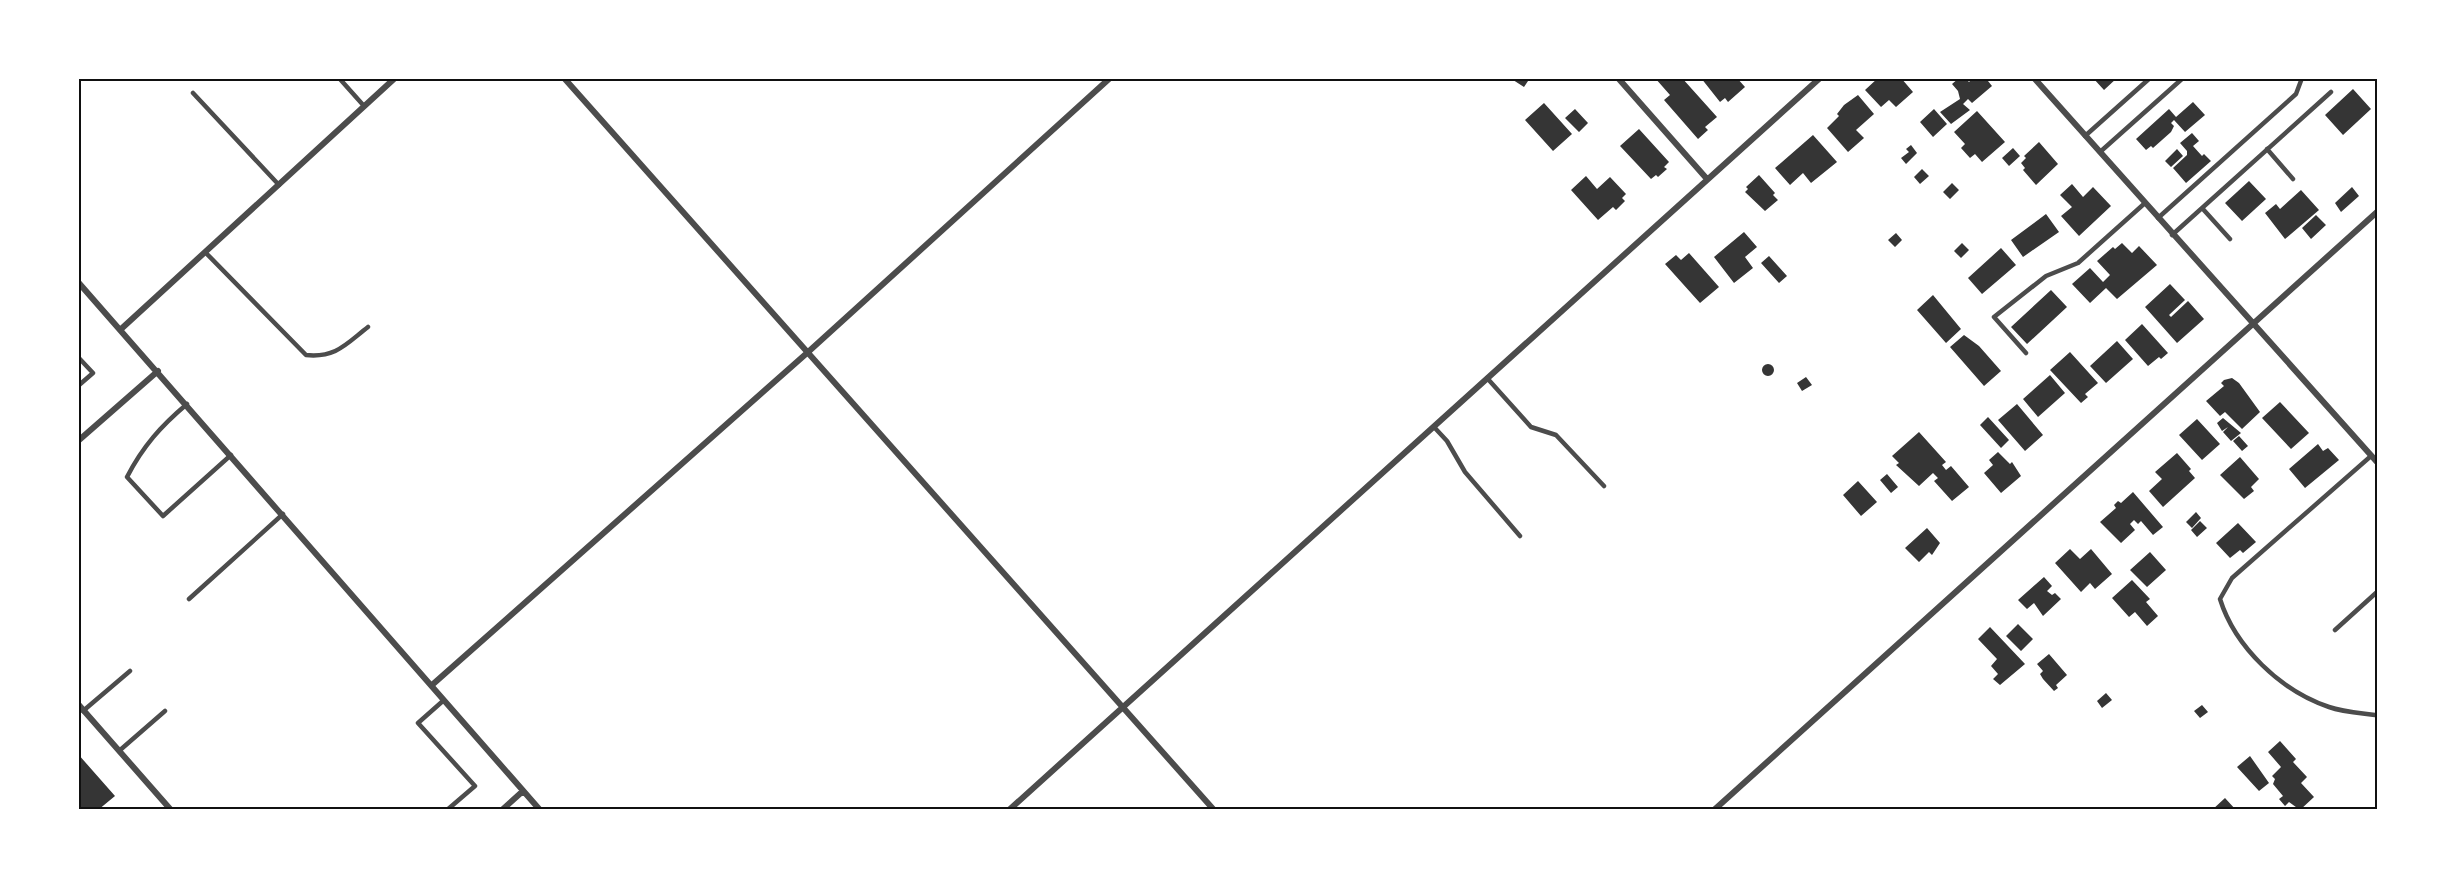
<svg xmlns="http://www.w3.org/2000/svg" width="2455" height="888" font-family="Karla,sans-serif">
<rect width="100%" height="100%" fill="#fff"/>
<path fill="#353535" d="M1510,78h20l-6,9z
M1655,78h27l35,39 -12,10 3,3 -10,9 -34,-39 6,-5z
M1701,78h36l8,9 -17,15 -3,-4 -5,4z
M1878,78h23l12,14 -17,15 -7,-7 -8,7 -16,-17z
M1959,78h6l4,4 4,-4h19l-4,3 4,5 -20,17 -4,-4 -5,5 7,6 -19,14 -11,-12 20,-13 -2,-8 -6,-7z
M2093,78h24l-13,12z
M2353,89l18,20 -28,26 -18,-20z
M1858,95l16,19 -18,16 8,8 -16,14 -21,-24 12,-12 -2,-2 7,-9z
M2193,102l12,13 -20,17 -11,-12 -3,3 3,3 -3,6 -18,16 -2,-2 -5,4 -10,-11 33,-30 7,8z
M1544,103l28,31 -19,17 -28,-31z
M1575,109l13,14 -9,9 -14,-14z
M1934,109l13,15 -14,13 -13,-15z
M1977,111l28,31 -23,20 -7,-8 -5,4 -9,-10 4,-4 -11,-12z
M1639,129l30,33 -5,5 3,2 -9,8 -2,-2 -5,4 -31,-33z
M2192,133l7,8 -6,5 9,10 2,-2 7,7 -25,22 -13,-15 14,-13v-4l-7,-8z
M1813,135l24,27 -26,21 -8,-10 -13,12 -15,-17z
M2039,142l19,22 -22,21 -13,-15 2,-2 -4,-5 5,-5 -2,-2z
M1911,145l6,8 -11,11 -5,-6 8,-6 -3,-3z
M2013,148l7,8 -11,10 -7,-8z
M2177,149l6,7 -12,11 -6,-6z
M1922,169l7,7 -9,8 -6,-7z
M1759,175l16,18 -2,2 5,5 -13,11 -20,-19 3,-3 -2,-2z
M1586,176l11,13 13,-12 16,17 -4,4 3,3 -9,9 -3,-3 -15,13 -27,-30z
M2249,181l17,18 -24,22 -17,-18z
M1952,183l7,7 -9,9 -7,-7z
M2072,184l11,13 10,-10 18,19 -32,30 -18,-20 11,-9 -12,-12z
M2352,187l7,9 -18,16 -6,-9z
M2301,190l18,20 -34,29 -20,-26 11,-9 4,5z
M2046,214l13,18 -36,25 -12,-17z
M2316,215l10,10 -15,14 -9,-11z
M1744,232l13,15 -12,10 8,11 -19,15 -20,-26z
M1896,233l6,7 -7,7 -7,-7z
M1962,243l7,7 -8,8 -7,-7z
M2122,243l10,10 7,-7 18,19 -40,34 -11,-11 -16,15 -18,-19 18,-16 13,14 7,-7 -13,-14 16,-14 2,2z
M2001,248l15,17 -34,29 -14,-16z
M1689,253l30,34 -19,16 -35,-39 11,-9 5,5z
M1769,256l18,20 -8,7 -18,-20z
M2170,284l15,16 -16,15 2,2 17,-16 16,18 -27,24 -32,-36z
M2051,290l16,17 -40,37 -16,-17z
M1933,295l28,34 -15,14 -29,-33z
M2142,324l26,29 -7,6 -2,-2 -11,9 -23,-26z
M1964,335l15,11 22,25 -17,15 -34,-39z
M2117,341l16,18 -27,24 -16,-17z
M2070,352l28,31 -13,11 3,3 -7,6 -31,-33z
M1762 370a6 6 0 1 1 12 0a6 6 0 1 1-12 0Z
M2050,375l15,18 -27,24 -15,-18z
M1806,377l6,8 -10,6 -5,-8z
M2232,378l7,5 21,29 -18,17 -17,-17 -5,4 -14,-15 18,-15 -3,-3 3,-3z
M2280,402l29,31 -18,16 -29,-31z
M2017,404l26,31 -18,16 -27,-31z
M1988,417l21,23 -8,8 -21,-23z
M2223,418l18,15 -10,8 -8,-9 5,-5 -6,4 -5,-8z
M2197,419l23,25 -18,16 -23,-25z
M1919,432l27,30 -4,3 4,5 5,-4 18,21 -17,14 -18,-20 4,-3 -5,-5 -14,13 -23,-21 3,-2 -7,-7z
M2239,436l9,10 -6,5 -9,-10z
M2318,444l5,7 5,-3 11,12 -34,28 -16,-19z
M1998,452l12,12 2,-2 9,14 -20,17 -17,-20 9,-8 -4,-5z
M2177,453l14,16 -2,2 6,7 -32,29 -14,-16 13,-12 -7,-7z
M2240,457l19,22 -8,8 3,4 -10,8 -24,-24z
M1887,474l11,13 -7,6 -11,-13z
M1858,481l19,21 -16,14 -18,-21z
M2133,492l30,35 -10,8 -12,-14 -3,3 -4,-4 -4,4 5,6 -14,13 -21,-21 16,-14 -2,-3 4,-4 3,2z
M2196,512l5,6 -9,10 -6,-6z
M2200,521l7,7 -10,9 -6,-7z
M2238,523l18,19 -13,11 -3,-3 -10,8 -14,-15z
M1927,528l13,15 -8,12 -3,-3 -10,10 -14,-14z
M2070,549l10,10 11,-10 21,25 -17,15 -5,-6 -9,9 -26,-29z
M2150,552l16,18 -19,17 -17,-17z
M2044,577l8,9 -5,5 5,4 3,-2 6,6 -18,17 -9,-13 -7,6 -9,-9z
M2132,580l18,19 -4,3 12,14 -11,10 -12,-14 -6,5 -17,-19z
M2018,624l15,15 -12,12 -15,-15z
M1990,627l35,37 -25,21 -7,-6 5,-5 -7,-8 6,-7 -19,-20z
M2049,654l18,21 -11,10 2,3 -4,3 -11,-12 -3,-5 3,-3 -6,-7z
M2106,693l6,7 -10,8 -5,-7z
M2202,705l6,7 -8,6 -6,-7z
M2280,741l16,18 -3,3 14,15 -6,6 13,14 -14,13 -11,-8 -4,4 -6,-7 4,-3 -10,-12 2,-5 -3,-3 9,-9 -13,-15z
M78,754l37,42 -17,14h-20z
M2250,756l19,27 -10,8 -22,-24z
M2225,798l11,12h-24z"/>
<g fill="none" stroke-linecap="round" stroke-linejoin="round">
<path stroke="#4c4c4c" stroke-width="4.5" d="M339,78l25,28
M193,93l86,92
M2085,136l65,-58
M2267,149l26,30
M2100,152l83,-74
M2202,208l28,31
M2158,218l138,-124 6,-16
M2172,235l159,-143
M205,252l101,103c30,3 40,-11 62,-28
M2026,353l-32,-36 52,-41 32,-13 67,-60
M78,357l15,16 -15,13
M1487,378l44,49 25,8 48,51
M187,404c-26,22 -44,42 -60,73l36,39 68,-61
M1434,427l13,14 18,31 55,64
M2371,456l-139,122 -12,21c15,48 61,92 109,108 14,5 31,6 46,8
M189,599l94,-85
M2335,630l42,-38
M444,700l-26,23 57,63 -28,24
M83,711l47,-40
M119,751l46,-40"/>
<path stroke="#4c4c4c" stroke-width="6" d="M564,78l650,732
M1618,78l89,101
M2034,78l343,384
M78,282l462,528
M120,330l275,-252
M78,441l80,-70
M432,685l375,-332 303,-275
M78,704l93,106
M502,810l21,-19
M1009,810l811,-732
M1714,810l663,-598"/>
</g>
<rect width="2455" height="888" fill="none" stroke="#ffffff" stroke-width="159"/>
<rect x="80" y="80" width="2296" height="728" fill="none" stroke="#111" stroke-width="2"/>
</svg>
